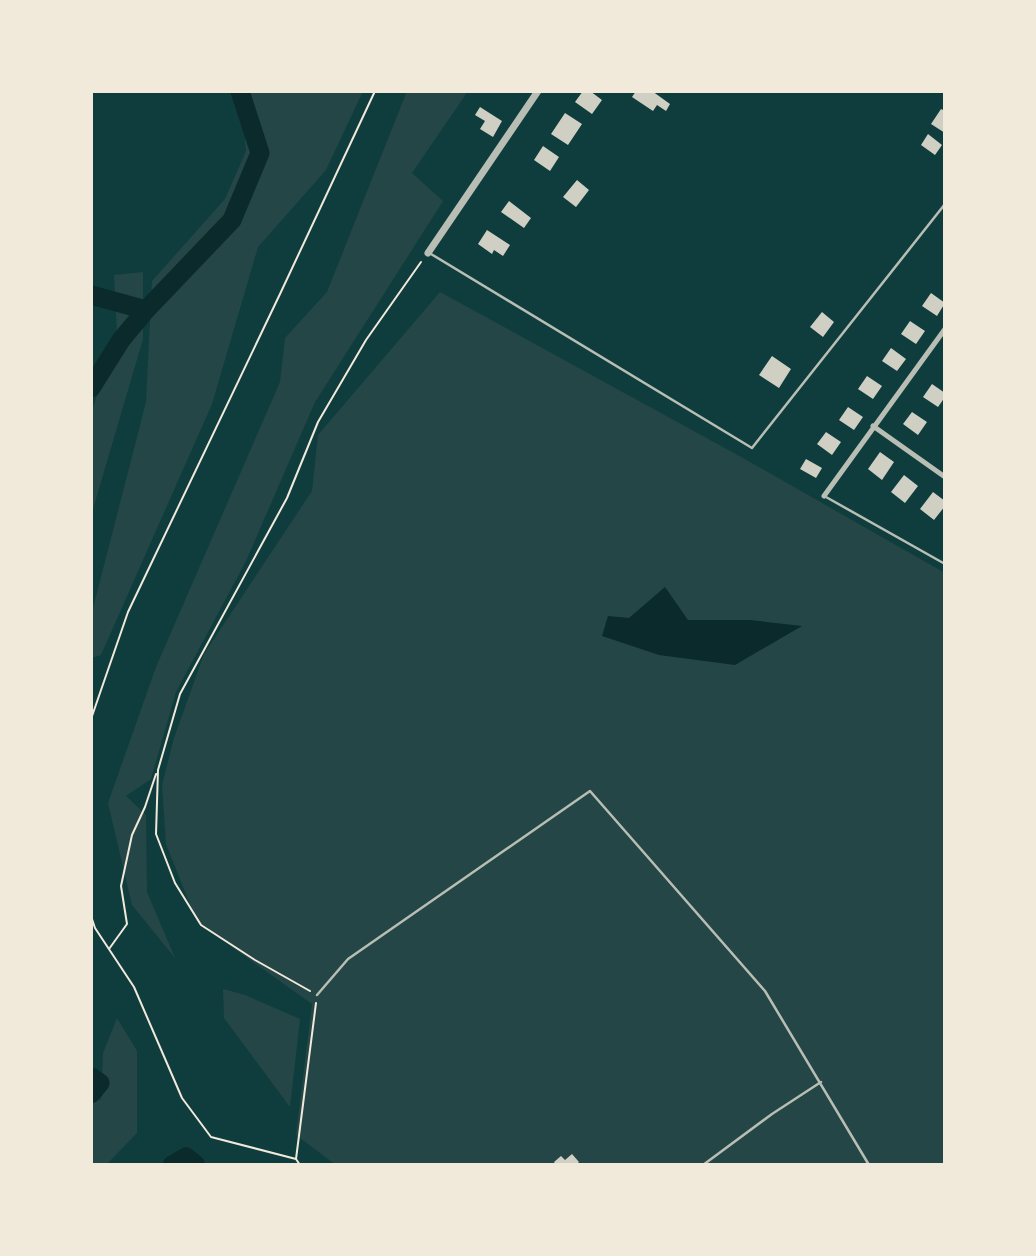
<svg xmlns="http://www.w3.org/2000/svg" width="1036" height="1256" font-family="'Source Sans 3',sans-serif">
<rect width="100%" height="100%" fill="#0f3d3e"/>
<path fill="#244646" d="M241,91h122l-37,79 -68,77 -46,157 -111,251 -10,3v-42l55,-214 6,-121 73,-82 21,-48z
M407,91h61l-56,82 31,28 -128,201 -69,159 -70,131 -25,87 -25,17 20,19 1,77 28,66 -43,-53 -24,-102 48,-136 124,-285 5,-44 42,-46z
M143,272v67l-52,177v-102l26,-81 -3,-58z
M440,292l303,166 202,115v592h-609l-40,-30 16,-131 -115,-82 -31,-78 -4,-59 12,-47 30,-84 108,-163 6,-56z
M223,989l22,6 55,24 -10,88 -66,-89z
M117,1018l20,33v82l-31,32h-15v-97l10,33 2,-48z"/>
<path fill="#0a2a2b" d="M665,587l23,33h62l52,6 -67,39 -76,-10 -57,-19 6,-20 21,2z"/>
<g fill="none" stroke-linecap="round" stroke-linejoin="round">
<path stroke="#0a2a2b" stroke-width="19" d="M91,295l55,15
M91,388l30,-48 25,-30 86,-90 28,-67 -20,-62
M91,1077l9,6 -9,11
M172,1165l14,-8 10,8"/>
</g>
<path fill="#cfcfc3" d="M583,91h7l12,9 -10,14 -17,-12z
M636,91h16l18,13 -4,7 -9,-6 -4,6 -21,-14z
M480,107l22,14 -9,16 -13,-8 5,-8 -10,-6z
M941,109l4,2v22l-14,-9z
M565,113l17,11 -14,21 -17,-11z
M928,134l14,11 -7,10 -14,-10z
M543,146l16,11 -9,14 -16,-11z
M577,180l12,10 -13,17 -13,-10z
M509,201l22,17 -7,10 -23,-16z
M487,230l23,15 -7,11 -9,-6 -2,4 -14,-10z
M931,293l14,10 -8,13 -15,-10z
M822,312l12,10 -11,15 -13,-10z
M910,321l15,10 -9,13 -15,-10z
M891,348l15,11 -9,12 -15,-10z
M772,356l19,13 -12,19 -20,-13z
M867,376l15,10 -9,13 -15,-10z
M932,384l13,9v4l-7,10 -15,-10z
M848,407l15,10 -9,13 -15,-10z
M912,412l15,10 -9,13 -15,-11z
M826,432l15,10 -9,13 -15,-11z
M880,452l14,10 -12,18 -14,-11z
M806,459l16,9 -6,10 -16,-9z
M904,475l14,11 -13,17 -14,-11z
M933,492l12,9v5l-11,14 -14,-11z
M572,1154l7,8 -3,3h-20l-2,-3 7,-6 4,4z"/>
<g fill="none" stroke-linecap="round" stroke-linejoin="round">
<path stroke="#f1e9da" stroke-width="2" d="M91,719l37,-107 152,-318 95,-203
M91,916l4,12 39,59 48,111 29,39 85,22 4,6
M109,949l18,-25 -6,-38 11,-51 13,-28 11,-33
M310,991l-55,-31 -54,-35 -26,-42 -19,-49 2,-64 22,-76 107,-196 31,-76 48,-82 55,-78
M296,1159l20,-156"/>
<path stroke="#b8beb3" stroke-width="2.5" d="M431,254l321,194 193,-244
M826,497l119,67
M317,995l31,-36 242,-168 175,200 104,174
M703,1165l69,-51 49,-32"/>
<path stroke="#b8beb3" stroke-width="5" d="M873,426l72,51
M824,496l121,-167"/>
<path stroke="#b8beb3" stroke-width="7" d="M428,253l110,-162"/>
</g>
<rect width="1036" height="1256" fill="none" stroke="#f1e9da" stroke-width="186"/>
</svg>
